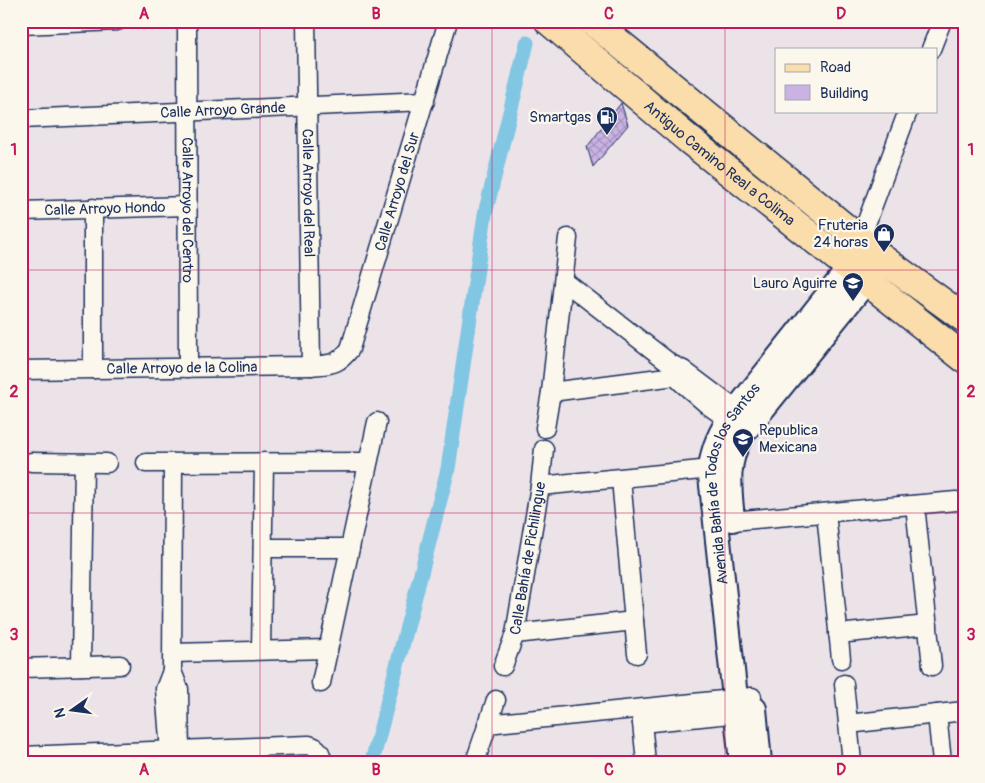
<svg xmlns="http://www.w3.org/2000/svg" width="985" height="783" font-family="Pangolin,sans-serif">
<defs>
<pattern id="building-cross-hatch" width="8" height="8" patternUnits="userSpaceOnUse" patternTransform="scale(1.25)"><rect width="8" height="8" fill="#cab3e3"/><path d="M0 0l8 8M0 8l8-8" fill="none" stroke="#a392bb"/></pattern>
</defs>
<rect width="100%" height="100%" fill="#ece3e9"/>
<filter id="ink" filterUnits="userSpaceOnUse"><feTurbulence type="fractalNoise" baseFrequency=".02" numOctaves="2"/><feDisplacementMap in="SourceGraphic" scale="10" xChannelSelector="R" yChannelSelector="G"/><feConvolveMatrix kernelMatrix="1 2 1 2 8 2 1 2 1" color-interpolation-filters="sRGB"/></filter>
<g filter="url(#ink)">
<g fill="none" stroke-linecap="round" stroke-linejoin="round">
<path stroke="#81c6e2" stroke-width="15" d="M372,762l76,-293 37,-255 42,-171"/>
</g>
<path fill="url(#building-cross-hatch)" stroke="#1b2f5e" d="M621,103l7,22 -35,42 -6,-20z"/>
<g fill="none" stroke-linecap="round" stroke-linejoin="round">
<g stroke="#1b2f5e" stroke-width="21">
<g id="street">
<path id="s1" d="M187,21l1,347"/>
<path id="s2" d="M306,21l5,345"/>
<path d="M21,25l97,-4"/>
<path d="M931,49l11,-28"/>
<path id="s3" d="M21,119l404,-18"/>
<path id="s4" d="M21,211l166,-5"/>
<path d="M860,240l48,-129"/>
<path d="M564,281l107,83 12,6 53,40"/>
<path d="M93,369v-161"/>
<path id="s5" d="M21,370l290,-4c19,-2 26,0 39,-17l98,-328"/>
<path d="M680,381l29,25 20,14"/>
<path d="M551,392l124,-16 8,-6"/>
<path d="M545,428l6,-36 17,-154"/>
<path d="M31,462l76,1"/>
<path d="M146,463l222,-1"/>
<path d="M173,463l-1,208 7,18 1,72"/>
<path d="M621,479l16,175"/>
<path d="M540,486l171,-17"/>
<path d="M915,505l17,161"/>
<path d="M826,513l15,146"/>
<path d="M732,521l224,-20"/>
<path d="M263,548h87"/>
<path d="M515,634l119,-13"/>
<path d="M838,634l90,-9"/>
<path d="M261,650l3,-188"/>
<path d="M173,653l155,-4"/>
<path d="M81,666l3,-203"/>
<path id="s6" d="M503,666l12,-32 25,-148 4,-37"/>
<path d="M21,668l99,-3"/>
<path d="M321,683l56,-261"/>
<path d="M844,684l8,78"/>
<path d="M641,713l5,49"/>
<path d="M937,714l5,48"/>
<path d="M642,723l107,-11"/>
<path d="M487,724l265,-27"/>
<path d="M848,724l116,-13"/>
<path d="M170,751l-5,-62 7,-18"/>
<path d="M21,756l288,-11c9,2 13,8 13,17"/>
<path d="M475,762l21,-62"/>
</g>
</g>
<g stroke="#1b2f5e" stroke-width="28">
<g id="secondary">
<path d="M732,519c-3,-32 -7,-55 9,-84l137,-169"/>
<path d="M754,709l5,53"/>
<path id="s7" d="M742,762l-31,-286c0,-22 7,-38 18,-56l132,-166"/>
</g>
</g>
<g stroke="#1b2f5e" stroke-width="31">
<g id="primary">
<path id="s8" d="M549,21l139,118 276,219"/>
<path d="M592,21l268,219 6,7 98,71"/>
</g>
</g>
<use href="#street" stroke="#fbf7ec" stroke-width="18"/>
<use href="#secondary" stroke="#fbf7ec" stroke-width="24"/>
<use href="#primary" stroke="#fbddab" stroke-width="28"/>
</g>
</g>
<path fill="none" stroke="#c2185b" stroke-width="1" stroke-opacity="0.55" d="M260,21v741M492,21v741M725,21v741M21,270h943M21,513h943"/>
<defs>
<g id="fuel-pin" transform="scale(1.125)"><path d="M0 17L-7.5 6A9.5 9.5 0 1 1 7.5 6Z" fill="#1b2f5e" stroke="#fbf7ec"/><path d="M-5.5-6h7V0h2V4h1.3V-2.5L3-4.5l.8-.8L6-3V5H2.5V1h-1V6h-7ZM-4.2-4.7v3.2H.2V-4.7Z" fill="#fff"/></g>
<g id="shop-pin" transform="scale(1.125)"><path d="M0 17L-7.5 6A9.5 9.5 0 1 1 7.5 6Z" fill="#1b2f5e" stroke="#fbf7ec"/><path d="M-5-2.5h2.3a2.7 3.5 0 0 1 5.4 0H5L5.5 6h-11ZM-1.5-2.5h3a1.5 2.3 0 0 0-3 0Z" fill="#fff"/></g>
<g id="school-pin" transform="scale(1.125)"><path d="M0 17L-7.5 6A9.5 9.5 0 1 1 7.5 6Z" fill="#1b2f5e" stroke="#fbf7ec"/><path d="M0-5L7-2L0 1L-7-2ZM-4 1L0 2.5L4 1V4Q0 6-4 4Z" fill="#fff"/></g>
</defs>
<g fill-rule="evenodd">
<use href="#fuel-pin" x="607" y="117"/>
<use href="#shop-pin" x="884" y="234"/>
<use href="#school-pin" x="853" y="283"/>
<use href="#school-pin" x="743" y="439"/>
</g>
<g text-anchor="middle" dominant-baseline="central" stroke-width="4.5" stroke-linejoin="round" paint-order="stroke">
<g font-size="15" fill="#1b2f5e" stroke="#fbf7ec">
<text stroke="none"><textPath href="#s3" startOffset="202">Calle Arroyo Grande</textPath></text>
<text stroke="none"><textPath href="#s8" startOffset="222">Antiguo Camino Real a Colima</textPath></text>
<text stroke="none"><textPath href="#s5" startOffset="499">Calle Arroyo del Sur</textPath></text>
<text stroke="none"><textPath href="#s2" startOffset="172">Calle Arroyo del Real</textPath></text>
<text stroke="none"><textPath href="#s4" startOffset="84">Calle Arroyo Hondo</textPath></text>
<text stroke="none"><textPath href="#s1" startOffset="189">Calle Arroyo del Centro</textPath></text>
<text stroke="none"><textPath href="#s5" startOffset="161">Calle Arroyo de la Colina</textPath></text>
<text stroke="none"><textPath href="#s7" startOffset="285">Avenida Bahía de Todos los Santos</textPath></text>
<text stroke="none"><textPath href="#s6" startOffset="111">Calle Bahía de Pichilingue</textPath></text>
</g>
<g font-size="15" fill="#1b2f5e" stroke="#fbf7ec" text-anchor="end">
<text x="591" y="117">Smartgas</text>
<text x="868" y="225">Fruteria<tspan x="868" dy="17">24 horas</tspan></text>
<text x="837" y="283">Lauro Aguirre</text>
<text x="759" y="430" text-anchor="start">Republica<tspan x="759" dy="17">Mexicana</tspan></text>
</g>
</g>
<rect width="985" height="783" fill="none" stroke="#fbf7ec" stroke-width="55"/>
<rect x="775" y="48" width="162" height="65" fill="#fbf7ec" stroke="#a1a7b3"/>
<rect x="785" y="64" width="25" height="8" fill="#fbddab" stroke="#a1a7b3"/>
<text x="820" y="72" font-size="15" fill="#1b2f5e">Road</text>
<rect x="785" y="85" width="25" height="15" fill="#cab3e3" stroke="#a1a7b3"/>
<text x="820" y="98" font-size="15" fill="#1b2f5e">Building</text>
<g transform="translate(72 710) rotate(256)" stroke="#fbf7ec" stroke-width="4" paint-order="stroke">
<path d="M0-4L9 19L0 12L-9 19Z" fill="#1b2f5e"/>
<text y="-8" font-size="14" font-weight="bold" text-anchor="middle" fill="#1b2f5e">N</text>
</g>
<rect x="28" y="28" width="930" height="728" fill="none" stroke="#c2185b" stroke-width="2"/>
<g font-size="16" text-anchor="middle" font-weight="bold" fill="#c2185b">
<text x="144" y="19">A</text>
<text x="376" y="19">B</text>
<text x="609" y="19">C</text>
<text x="841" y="19">D</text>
<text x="14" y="155">1</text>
<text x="971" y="155">1</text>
<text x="14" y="397">2</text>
<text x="971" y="397">2</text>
<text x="14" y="640">3</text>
<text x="971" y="640">3</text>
<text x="144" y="775">A</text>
<text x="376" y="775">B</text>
<text x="609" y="775">C</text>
<text x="841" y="775">D</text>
</g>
</svg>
